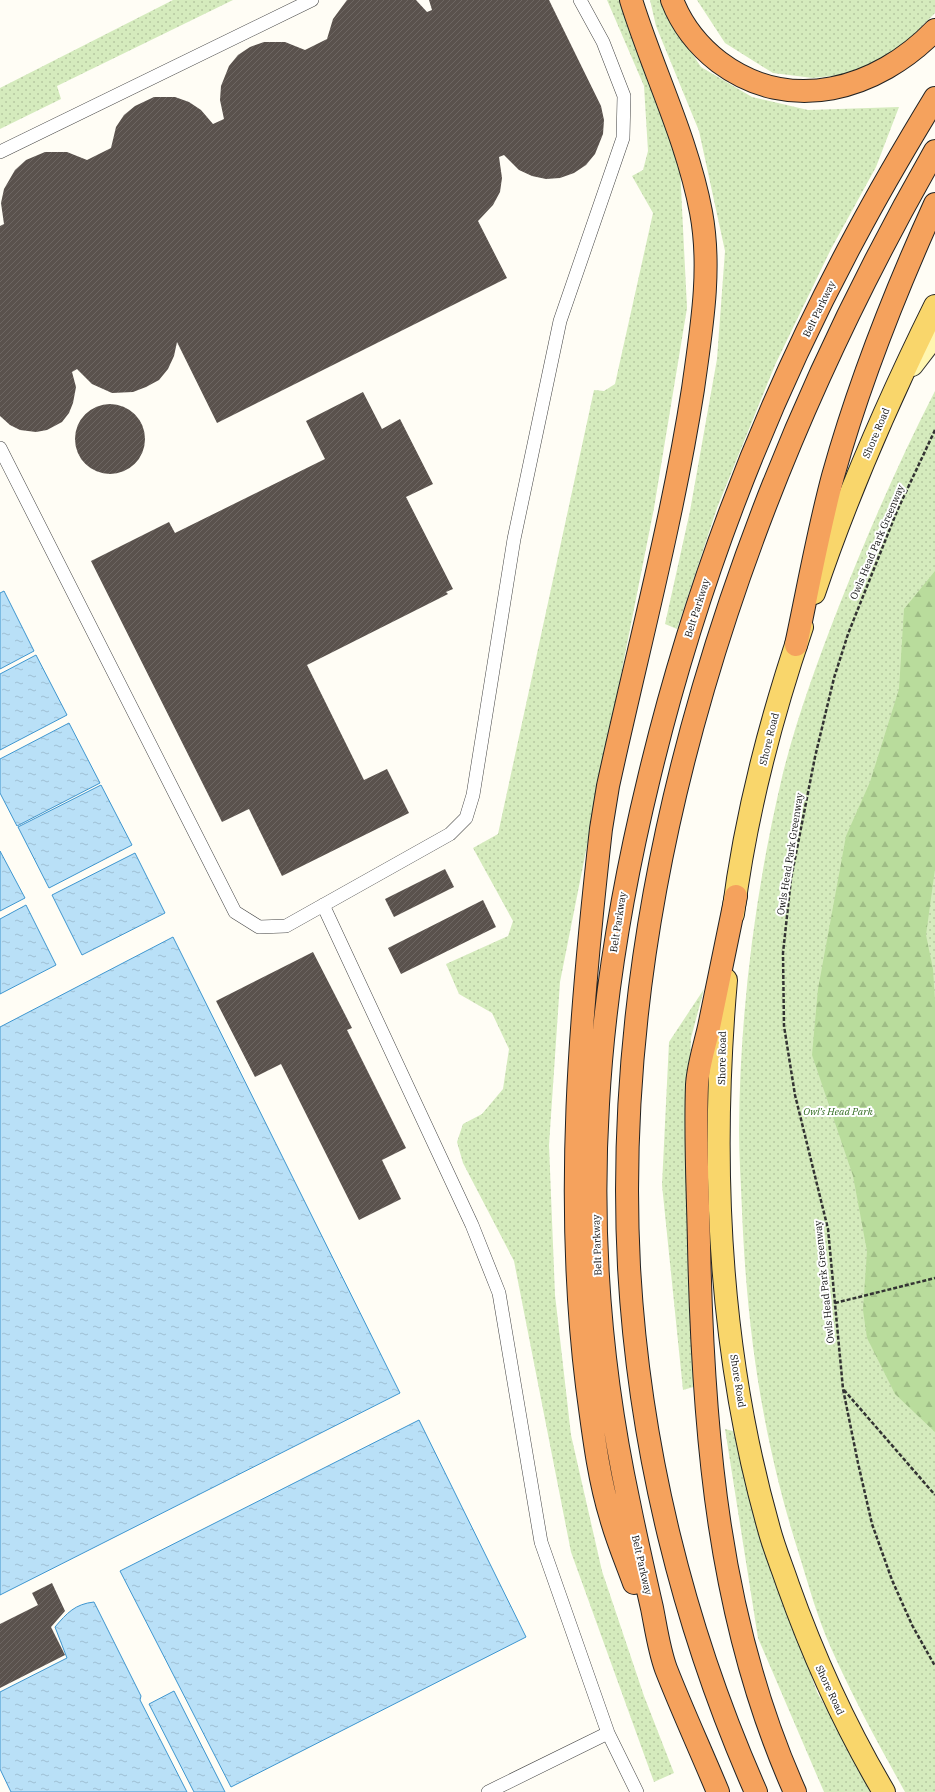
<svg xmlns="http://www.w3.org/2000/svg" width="935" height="1792" font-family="'IBM Plex Serif',serif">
<defs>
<pattern id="grass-dots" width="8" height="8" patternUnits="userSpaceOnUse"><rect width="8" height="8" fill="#d5ebbd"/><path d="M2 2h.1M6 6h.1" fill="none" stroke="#b6c8a1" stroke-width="1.8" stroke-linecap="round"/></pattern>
<pattern id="forest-firs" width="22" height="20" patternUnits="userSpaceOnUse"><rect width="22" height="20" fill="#b9dc9c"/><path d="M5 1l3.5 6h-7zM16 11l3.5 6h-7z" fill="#9ebc85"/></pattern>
<pattern id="water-ripples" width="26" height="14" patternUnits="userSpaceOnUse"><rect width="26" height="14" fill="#b9e0f7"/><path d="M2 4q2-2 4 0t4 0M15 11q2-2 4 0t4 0" fill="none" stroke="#9ebfd3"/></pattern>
<pattern id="building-hatch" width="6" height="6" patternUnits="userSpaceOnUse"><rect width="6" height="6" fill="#5a524d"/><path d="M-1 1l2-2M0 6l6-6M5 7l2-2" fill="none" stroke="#6d6662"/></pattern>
</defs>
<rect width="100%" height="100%" fill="#fffdf5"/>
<path fill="url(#grass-dots)" d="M173,0h60l-176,86 4,13 -61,30v-41z
M607,0h12l26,66 35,102 7,140 -33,200 -94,474 -11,163 6,150 16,140 31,136 42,125 30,77 -20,9 -83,-230 -57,-291 -51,-98 -6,-21 6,-18 19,-10 21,-25 6,-40 -17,-36 -33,-19 -13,-30 62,-28 5,-15 -40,-73 25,-14 96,-444 10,1 11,-7 38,-171 -21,-37 11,-6 5,-19 -4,-65z
M650,0h13l6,18 32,49 51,30 56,13 91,-3 -23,60 -45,82 -56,116 -58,143 -40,121 -12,-5 25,-113 27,-152 8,-108 -26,-120 -43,-105z
M697,0h238v13l-35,35 -42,25 -45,5 -40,-5 -48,-30z
M935,391v1401h-30c-26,-47 -52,-94 -74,-144 -14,-31 -23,-65 -33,-97 -36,-115 -51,-220 -56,-340 -1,-27 -3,-54 -3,-81 1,-119 16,-240 44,-357 14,-56 35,-113 56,-167 29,-73 60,-145 96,-215z
M704,989l-13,49 -4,111 2,124 8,113 -14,4 -21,-205 7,-143z
M725,1429l8,2 31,111 53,150 56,100h-49l-66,-154z"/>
<path fill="url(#forest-firs)" d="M935,571v298l-9,66 7,34 2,32v431l-40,-38 -28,-56 -4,-28 4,-59 -14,-75 -41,-121 6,-66 28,-153 24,-54 29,-93 5,-80z"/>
<path fill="url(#water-ripples)" stroke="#3f96cf" d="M4,591l30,60 -34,18v-76z
M36,655l31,60 -67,35v-76z
M69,723l31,60 -83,43 -17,-33v-34z
M101,785l31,60 -83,43 -31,-61z
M0,851l25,47 -25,13z
M135,853l30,60 -83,42 -30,-60z
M26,905l30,60 -56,29v-75z
M173,937l227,456 -400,202v-568z
M419,1420l107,217 -295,150 -111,-216z
M94,1602l47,94 -1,4 47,92h-176l-11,-23v-77l67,-34 -12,-31c12,-14 20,-23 39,-25z
M174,1691l51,101h-31l-45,-88z"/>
<path fill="url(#building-hatch)" d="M347,0h69l11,12 5,-2 -3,-10h120l52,106 3,14 -1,14 -8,20 -9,11 -12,8 -14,5 -14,1 -14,-3 -13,-6 -15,-15 -5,2 3,21 -2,14 -7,13 -15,16 29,57 -290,145 -40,-81 -3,14 -6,13 -9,11 -13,7 -13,5 -21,1 -20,-9 -15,-15 -5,3 4,15 -3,16 -4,10 -7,9 -15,8 -11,2 -16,-2 -10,-5 -10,-9v-190l4,-2 -3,-21 3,-14 11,-19 11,-10 19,-8h22l20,8 24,-12 5,-21 8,-12 11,-9 19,-9h21l14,5 12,8 12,14 11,-5 -4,-19 1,-14 8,-20 9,-11 12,-8 14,-5h21l20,8 22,-11 6,-20z
M363,392l19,37 18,-10 33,65 -27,13 47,92 -7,3 2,2 -141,71 57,115 23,-11 22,44 -127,63 -33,-67 -27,13 -131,-261 78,-39 6,11 150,-74 -19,-38z
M75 439a35 35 0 1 1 70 0a35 35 0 1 1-70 0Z
M445,869l9,18 -60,30 -9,-18z
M483,900l13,27 -95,47 -13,-26z
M313,952l39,76 -5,2 59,118 -24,12 19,39 -42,21 -78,-156 -26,13 -39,-76z
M52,1583l13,28 -14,16 14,28 -65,33v-64l38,-19 -6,-12z"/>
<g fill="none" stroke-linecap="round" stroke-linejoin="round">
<g stroke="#444" stroke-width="14">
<path id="lane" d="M0,152l312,-152
M0,448l235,464 24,15 27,-1 164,-92 16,-16 7,-23 41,-256 46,-218 63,-183 1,-42 -21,-54 -23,-42
M323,905l149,320 27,68 42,249 67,191 29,59
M488,1792l120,-59"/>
</g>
<g stroke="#333" stroke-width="24">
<path id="secondary" d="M912,365l23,-30"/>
</g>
<g stroke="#222" stroke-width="24">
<path id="primary" d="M814,593c33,-98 75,-194 121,-287
M733,914c12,-95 38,-196 69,-287
M726,980c-16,183 -7,373 43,549 5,19 13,38 19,56 26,73 57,141 96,207"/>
</g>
<g stroke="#222" stroke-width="24">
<path id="highway" d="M631,0c22,71 56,138 70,212 11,58 0,119 -8,177 -21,134 -56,264 -85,397l-7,43c-21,185 -37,371 -14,557 6,44 11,90 24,132 6,22 15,43 23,65
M672,0c10,26 25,45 47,62 71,53 158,28 216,-32
M796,645c12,-56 22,-113 37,-169 26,-93 62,-184 102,-272
M736,896c-9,44 -18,87 -27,131 -4,18 -11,39 -12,58 -2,53 1,107 2,160 4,187 19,375 96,547
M718,1792c-17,-41 -36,-82 -52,-123 -7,-19 -10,-41 -14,-61 -8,-35 -16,-70 -23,-105 -28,-130 -39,-266 -31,-399 6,-110 25,-219 51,-326 45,-188 114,-370 206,-541 25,-47 52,-93 80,-139
M756,1792c-73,-165 -117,-345 -127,-525 -20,-387 116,-784 306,-1116"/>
</g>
<path stroke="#333" stroke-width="2.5" stroke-dasharray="4 2" stroke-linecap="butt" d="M935,430l-38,81 -49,123 -14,44 -19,79 -24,122 -8,74 1,73 11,69 33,134 15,160 15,74 14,61 20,56 20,45 23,41
M835,1303l100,-25
M844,1390l91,105"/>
<use href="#lane" stroke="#fff" stroke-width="13"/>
<use href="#secondary" stroke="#fff6b0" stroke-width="22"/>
<use href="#primary" stroke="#f9d66b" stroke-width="22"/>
<use href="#highway" stroke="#f5a25d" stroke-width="22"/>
</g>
<g text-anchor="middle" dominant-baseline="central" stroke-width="4" stroke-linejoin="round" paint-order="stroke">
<g font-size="10" fill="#111" stroke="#fff">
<text transform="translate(819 309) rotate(-64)">Belt Parkway</text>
<text transform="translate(876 433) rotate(-67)">Shore Road</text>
<text transform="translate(877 542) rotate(-67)">Owls Head Park Greenway</text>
<text transform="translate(697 608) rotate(-72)">Belt Parkway</text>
<text transform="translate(769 739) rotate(-76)">Shore Road</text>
<text transform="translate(790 854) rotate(-81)">Owls Head Park Greenway</text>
<text transform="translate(618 922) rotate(-81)">Belt Parkway</text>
<text transform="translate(722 1058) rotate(-89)">Shore Road</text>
<text transform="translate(597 1245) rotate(-92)">Belt Parkway</text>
<text transform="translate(824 1282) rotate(-96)">Owls Head Park Greenway</text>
<text transform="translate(738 1381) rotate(81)">Shore Road</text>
<text transform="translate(642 1565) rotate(77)">Belt Parkway</text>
<text transform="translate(830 1690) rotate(65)">Shore Road</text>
</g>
<g font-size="10" font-style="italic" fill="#2f6b1f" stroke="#fff">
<text x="838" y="1111">Owl’s Head Park</text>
</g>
</g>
</svg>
